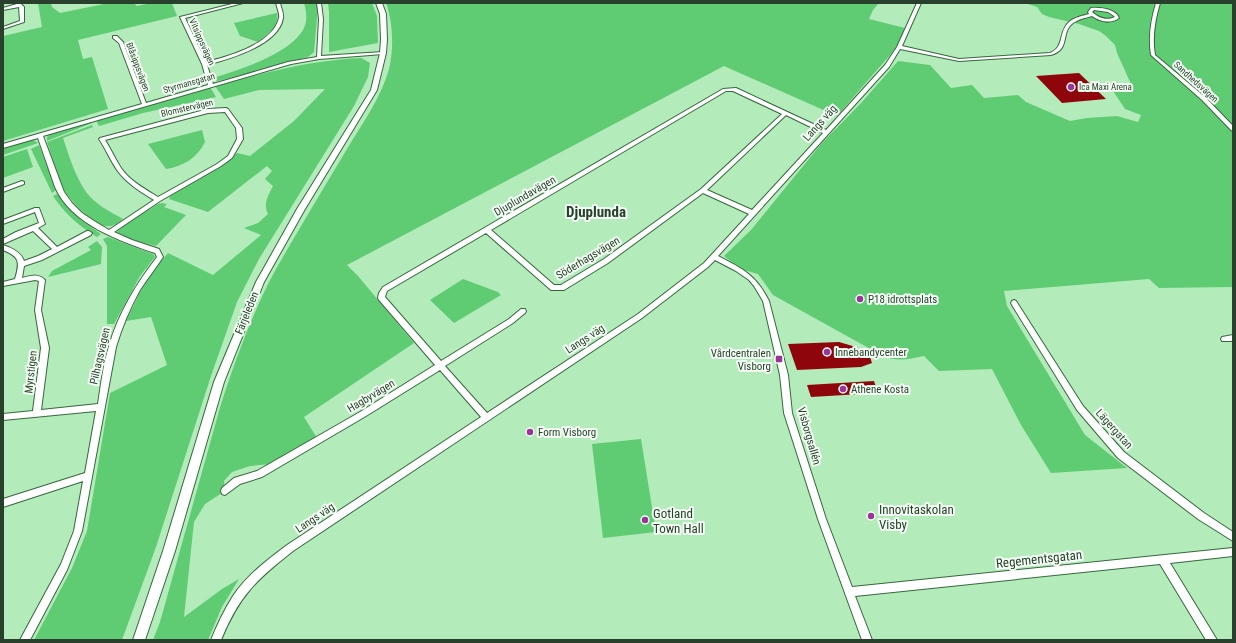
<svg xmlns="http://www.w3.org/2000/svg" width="1236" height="643" font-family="'Roboto Condensed',sans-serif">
<rect width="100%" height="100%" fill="#b3ebba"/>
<path fill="#5fcc74" d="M38,3h13l1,4 8,6 49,-10h25l3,3 14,-3h21l5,13 -99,24 5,19 9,-2 16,52 -105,32v-105l39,-9z
M304,3h12l2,4 -4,45 -6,5 -90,24 -5,-1v-2c26,-8 71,-22 88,-45 7,-9 6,-20 3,-30z
M328,3h44l5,13 1,27 -49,9v-40z
M386,3h493l-6,7 -4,9 36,9 -7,16 -7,10 -54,62 -113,-50 -377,199 11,11 56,67 -110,74 13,21 -46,26 -21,2 -18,6 -8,9 1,10 -20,13 -11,18 -10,95 38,-28 17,-10 -17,28 -14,33h-55l7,-18 61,-218c15,-46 32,-93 55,-135 23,-40 47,-80 71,-120 15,-25 34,-51 42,-80 5,-20 4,-47 -3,-66z
M1025,3h208v284l-74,1 -10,-9 -145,12 3,15 78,129 42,33 -76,5 -30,-48 -29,-56 -53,2 -15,-15c-15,3 -27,6 -41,0l-110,-61 -15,-21 -18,-5 -16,-13 27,-26 70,-86 41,-42 36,-41 32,4 21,23 21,-3 12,13 34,-3 8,7 44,19 17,-3 30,-2 21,6 3,-7 -16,-6 -14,-21 18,-1 2,-3 -14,-31 -2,-8 -9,-9 -7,-5 -20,-7 -30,-7 -7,-3 -5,-7z
M277,13c3,13 -10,22 -19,29l-18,-6 -6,-13z
M361,58l9,5 -2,14 -14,29 -95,153 -22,43 -26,74 -55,171 -34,93h-88l38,-72 15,-37 23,-138 57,-28 -16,-48 -25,4 22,-45 20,-23 45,22 48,-40 -17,-7 14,-5 10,-9c-5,-11 0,-18 5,-28l-8,-7 7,-8 -5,-5 -59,46 -39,-13 1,-3 52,-30 15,-13 13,3 44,-35 31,-32 -66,1 -35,9 -9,-13c49,-13 96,-26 146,-28z
M210,87l6,10 -73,16 -44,13 -3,-6z
M92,121v2l-45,18v-4l4,-4z
M92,125l1,2 -30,11c6,18 12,38 23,54 9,12 24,20 37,27 -5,4 -10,8 -17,7 -12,0 -36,-26 -42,-36 -7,-15 -12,-32 -17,-48z
M202,130l3,12c-8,16 -21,24 -39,27l-18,-25z
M32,139l6,4 -35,12v-7z
M39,145l17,45 -4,3 -21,-44z
M27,149l6,18 -30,11v-21z
M57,194l25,27 19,13 -4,3c-18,-11 -32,-23 -44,-41z
M162,203l5,1 -3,3 22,8 -30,31 -24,-6 -15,-8 4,-5 37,-23z
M108,237l45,17 2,3 -15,19 -26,48h-7v-78l-4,-7z
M97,241l5,6 -1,17 -53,13 4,-6 39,-21 -3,-3z
M463,279l35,13 3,3 -47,28 -24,-23z
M641,439l15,93 -53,6 -11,-94z"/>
<path fill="#8e060b" d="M1079,73l27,26 -44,4 -26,-27z
M839,342l17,5 14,10 2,6 -11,4 -64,3 -9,-26z
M874,381l4,12 -67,4 -4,-12z"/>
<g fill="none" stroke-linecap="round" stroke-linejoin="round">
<g stroke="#35683d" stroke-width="2">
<path id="minor" d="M16,3h4l4,4v15l-21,7v-2l17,-6 -1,-14 -16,3v-2l14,-4z
M236,3h7l-58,15 21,44c21,-5 67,-18 73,-44 1,-4 -2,-10 -3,-15h4c1,5 4,11 3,15 -4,27 -54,41 -76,47l6,19 75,-22 29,-5 2,-38 -2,-16h4l2,16 -2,37 62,-4 2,1 -2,1 -64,5 -28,5 -248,72 21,56 8,11 10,10 12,8 15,9 45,-30c-13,-8 -28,-17 -37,-30 -7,-10 -11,-21 -18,-31l1,-1 108,-29 18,-1 2,1 14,19 1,11 -11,19 -11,8 -61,35 -46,31 18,8 27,9 4,8c-7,11 -16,22 -23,33 -10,18 -18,37 -24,57l-34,184 -15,39 -37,70h-10l41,-76 13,-33 9,-50 -80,26v-8l82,-26 11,-62 -93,9v-6l30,-3 8,-63 -6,-38 4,-29 -4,-1 -32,6v-4l12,-3c5,-17 5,-22 -12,-29v-5c9,3 18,7 21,16l14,-5 14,-7 -19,-18 -30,13v-5l13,-7 23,-9 -4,-11 -32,12v-4l32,-12h4l6,16 -7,4 19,19 30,-16h2l3,2 -1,2 -49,25 -18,6 -2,12c9,-2 16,-5 23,2l-4,30 8,38 -8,62 57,-6c3,-19 5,-39 11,-58 9,-32 27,-62 48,-89l-2,-4c-36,-12 -84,-29 -100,-66l-17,-49 -35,10v-4l139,-40 -23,-61 -6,-5v-2h4l6,6 23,61 62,-18 -6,-21 -22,-47zM225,112l11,16 1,11 -9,17 -11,8 -59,33c-13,-8 -28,-16 -37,-29 -6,-9 -10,-19 -16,-28l103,-27z
M917,3h4l-19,43 57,13 91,-6c15,-6 8,-21 19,-31 6,-5 13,-6 20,-8l-1,-2 3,-4c9,-1 25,1 28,10 -8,6 -19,4 -27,-2 -7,2 -13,3 -19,7 -13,10 -2,26 -22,32l-92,6 -59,-12 -11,18 -171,189c25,13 38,19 51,45l19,74 4,38 34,106 26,68 381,-39v8l-63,7 47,77h-11l-46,-76 -305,32 17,44h-10l-44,-121 -34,-106 -4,-38 -17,-74 -9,-15 -5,-6 -13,-9 -21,-11 -7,7 -66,51 -349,233c-37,29 -54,45 -72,89h-10c6,-15 13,-30 22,-44 14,-21 34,-36 54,-51l194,-128 -41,-47 -74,46 -104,61 -22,7 -15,11 -3,-1 -1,-3 1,-3 12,-10 23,-7 103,-59 75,-47 -56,-65 -1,-2 1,-5 4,-6 340,-198 13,-1 90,42 59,-65 12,-18zM1094,10l14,2 6,4 1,1c-9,4 -16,1 -23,-5zM726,91h7l49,23 -81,75 -97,70 -43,26h-7l-63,-55zM786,115l37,18 -71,77 -45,-20zM703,193l46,21 -45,49 -66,51 -151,99 -42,-47 68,-43 12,-10 1,-2 -1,-2h-4l-12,10 -68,42 -56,-64 2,-6 99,-58 65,57h13l44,-27z
M1156,3h4c-5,17 -8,34 -5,52l51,43 27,28v5l-2,-1 -29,-30 -51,-45c-3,-18 0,-35 5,-52z
M22,181l2,1v2l-21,8v-4z
M1014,300l2,1 67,105 41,46 80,61 29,19v9l-35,-22 -80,-61 -41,-48 -65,-105 -1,-2 1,-2z
M1233,335v6h-11l-1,-2 1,-2z"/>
</g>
<g stroke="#35683d" stroke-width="2">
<path id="secondary" d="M376,3h6l4,11 1,25 -1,14 -9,37 -72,119 -41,73 -40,100 -49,169 -30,89h-12l30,-89 51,-169 42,-100 41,-73 74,-119 9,-37 1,-14 -1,-25z"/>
</g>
<use href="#minor" fill="#fff" fill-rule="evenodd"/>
<use href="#secondary" fill="#fff" fill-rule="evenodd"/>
</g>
<g fill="#9a349a" stroke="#f4fff5" stroke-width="1.5">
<circle cx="1071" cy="87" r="4"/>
<circle cx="860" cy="299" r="4"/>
<circle cx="827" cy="352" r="4"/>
<rect x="775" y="355" width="8" height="8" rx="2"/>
<circle cx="843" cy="389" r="4"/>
<circle cx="530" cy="432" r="4"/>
<circle cx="871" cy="516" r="4"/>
<circle cx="645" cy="520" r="4"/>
</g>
<g text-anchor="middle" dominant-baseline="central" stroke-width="4" stroke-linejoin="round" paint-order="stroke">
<g font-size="9" fill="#29402c" stroke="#f4fff5">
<text transform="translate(202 42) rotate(66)">Vitsippsvägen</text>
<text transform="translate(138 67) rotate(69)">Blåsippsvägen</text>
<text transform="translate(1196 82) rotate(42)">Sandhedsvägen</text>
<text transform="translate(189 83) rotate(-16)">Styrmansgatan</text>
<text transform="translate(187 108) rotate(-13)">Blomstervägen</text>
</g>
<g font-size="9" fill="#29402c" stroke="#f4fff5" text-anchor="start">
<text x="1079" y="87">Ica Maxi Arena</text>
</g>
<g font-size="11" fill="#29402c" stroke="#f4fff5">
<text transform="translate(820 123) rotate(-48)">Langs väg</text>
<text transform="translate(525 196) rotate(-30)">Djuplundavägen</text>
<text transform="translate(588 258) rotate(-31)">Söderhagsvägen</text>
<text transform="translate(247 313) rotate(-68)">Färjeleden</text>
<text transform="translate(585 339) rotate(-33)">Langs väg</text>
<text transform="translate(100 356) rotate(-77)">Pilhagsvägen</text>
<text transform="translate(31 372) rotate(-84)">Myrstigen</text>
<text transform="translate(371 396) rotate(-31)">Hagbyvägen</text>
<text transform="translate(1114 429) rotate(48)">Lägergatan</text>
<text transform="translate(809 436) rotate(74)">Visborgsallén</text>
<text transform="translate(315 518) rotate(-34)">Langs väg</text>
</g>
<g font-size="11" fill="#29402c" stroke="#f4fff5" text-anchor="start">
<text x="868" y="299">P18 idrottsplats</text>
<text x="835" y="352">Innebandycenter</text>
<text x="771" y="353" text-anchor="end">Vårdcentralen<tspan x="771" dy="13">Visborg</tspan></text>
<text x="851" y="389">Athene Kosta</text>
<text x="538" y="432">Form Visborg</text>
</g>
<g font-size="13" fill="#29402c" stroke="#f4fff5" text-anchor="start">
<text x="879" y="509">Innovitaskolan<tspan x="879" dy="15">Visby</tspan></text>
<text x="653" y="513">Gotland<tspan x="653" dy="15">Town Hall</tspan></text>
</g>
<g font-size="13" fill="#29402c" stroke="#f4fff5">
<text transform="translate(1039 559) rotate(-6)">Regementsgatan</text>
</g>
<g font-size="15" font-weight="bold" fill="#29402c" stroke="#f4fff5">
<text x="596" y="212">Djuplunda</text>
</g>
</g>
<rect width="1236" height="643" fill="none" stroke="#29402c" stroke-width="8"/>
</svg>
